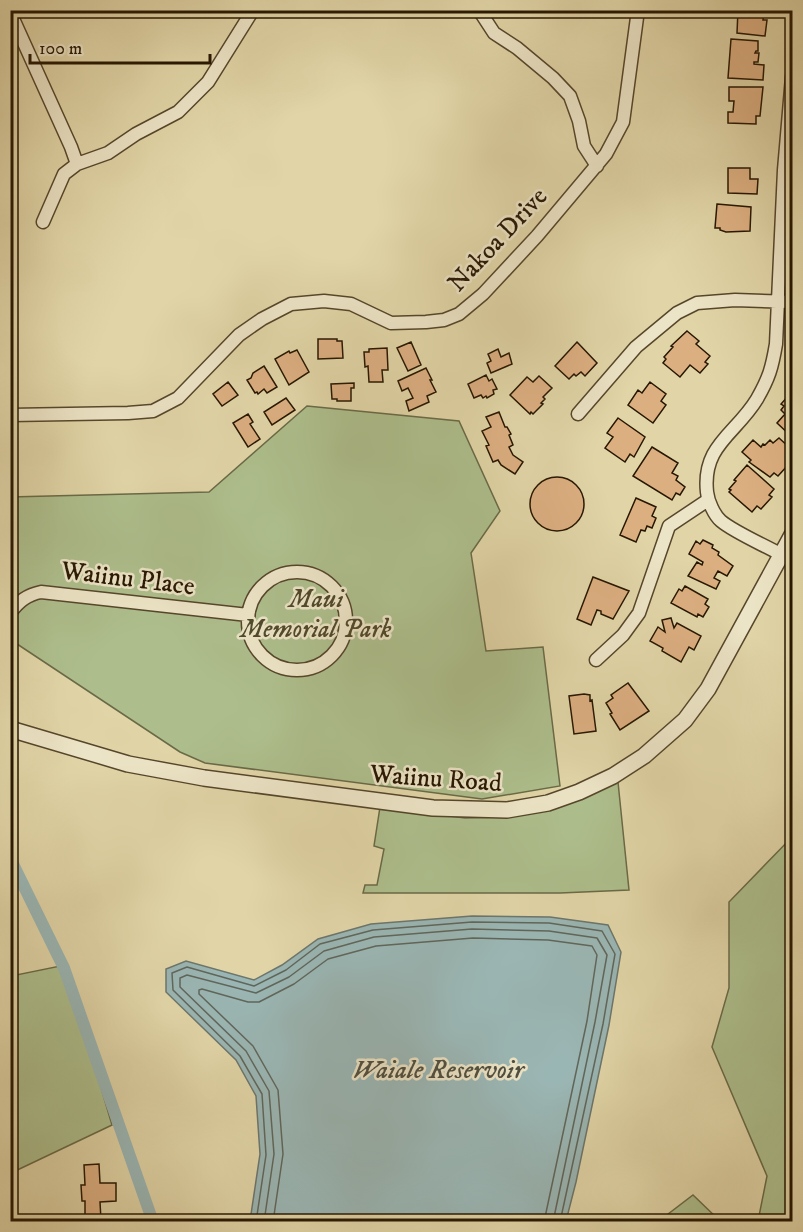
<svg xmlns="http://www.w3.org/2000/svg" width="803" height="1232" font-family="'IM FELL DW Pica',serif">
<rect width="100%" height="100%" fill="#e1d5a7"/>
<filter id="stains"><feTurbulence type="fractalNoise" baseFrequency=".00333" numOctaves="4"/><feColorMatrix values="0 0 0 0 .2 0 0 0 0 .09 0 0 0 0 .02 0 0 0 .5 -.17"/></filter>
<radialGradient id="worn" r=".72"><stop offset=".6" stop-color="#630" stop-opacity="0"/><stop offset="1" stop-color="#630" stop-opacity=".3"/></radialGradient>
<path fill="#adbe8c" stroke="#6a6a47" stroke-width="1.5" d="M307,406l152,15 41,90 -29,42 15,98 57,-4 17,139 -78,13 -277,-36 -25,-11 -169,-112 -1,-143 199,-5z
M618,782l11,108 -69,3h-197l2,-8h12l7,-36 -10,-3 6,-39 85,11 36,-1 80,-19z
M792,837v384h-34l9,-45 -55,-129 17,-59v-86z
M65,965l47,160 -101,48v-197z
M693,1195l27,26h-61z"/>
<path fill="#9ab6b4" stroke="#6c766d" stroke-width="1.5" d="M472,916l78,1 58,8 13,27 -12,73 -33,157 -10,39h-316l10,-67 -4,-58 -20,-36 -70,-68v-23l20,-8 68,19 28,-15 36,-26 53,-15z"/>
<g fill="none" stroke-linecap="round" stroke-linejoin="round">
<path stroke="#60665b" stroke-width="1.5" d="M256,1222l10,-67 -4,-61 -22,-38 -67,-66 -1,-17 15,-6 67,19 32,-16 34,-26 53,-14 99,-8 77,1 53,8 13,23 -12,70 -43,198
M264,1222l10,-68 -5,-63 -23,-40 -66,-64v-9l7,-3 69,18 33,-16 35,-26 50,-14 98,-8 77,2 48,7 10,17 -12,67 -42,200
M273,1222l10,-68 -5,-64 -25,-44 -54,-52v-4l3,-1 46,13h11l35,-18 34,-25 48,-13 97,-8 75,2 44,6 5,9 -10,66 -43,201"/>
<path stroke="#9ab6b4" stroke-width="12" d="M10,858l54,110 89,254"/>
</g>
<path fill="#dcaf81" stroke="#271702" stroke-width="1.5" d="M738,10h26l-1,10h4l-2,16 -28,-3z
M731,39l27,2v10h-2l-1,2h4l-1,9h-4v2l10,1 -1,15 -35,-2z
M729,87h34l-3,29h-4v8l-28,-1v-11h5l1,-11h-5z
M728,168h22v11h8l-1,15 -29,-1z
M717,204l34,3 -1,24 -24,1 -6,-2v-2h-5z
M687,331l12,10 -3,3 14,12 -5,6 3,2 -8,9 -10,-8 -10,12 -17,-14 3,-4 -2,-2 9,-10 -2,-1z
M318,339h19v2h5l1,17 -25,1z
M411,342l10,23 -13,6 -11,-23z
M577,342l20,21 -12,13 -4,-4 -5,4 -2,-2 -5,5 -14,-13z
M387,348l1,22h-6l1,12h-14l-1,-16 -3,1 -1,-15h5v-3z
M498,349l3,8 8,-4 3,11 -21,9 -4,-10 4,-2 -3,-7z
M297,350l12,22 -20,13 -14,-26 14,-8 1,2z
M264,366l13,21 -10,6 -3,-4 -6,5 -1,-2 -2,1 -8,-13 4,-2 2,-5z
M426,368l6,12h-2l6,12 -9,4 2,6 -20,9 -3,-10 7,-3 -5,-10 -6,3 -4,-10z
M486,375l3,6 3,-2 5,10 -4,1 1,4 -7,4 -1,-2 -3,2 -2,-3 -7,3 -6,-14z
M539,376l13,12 -9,9 2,2 -4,4 2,1 -10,10 -2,-2 -1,2 -20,-19 17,-18 6,5z
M228,382l10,13 -16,11 -9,-12z
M650,382l16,12 -5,7 5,4 -13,18 -25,-18 10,-15 4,3z
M354,383v5h-3v13h-14v-2h-5l-1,-15z
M789,395l3,3v39l-15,-14 8,-9 -4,-4 3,-4 -3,-2z
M286,398l9,12 -23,15 -8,-13z
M499,412l6,15h2l4,7 -2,1 4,10 -4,2 4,8 10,7 -8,12 -14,-9 -3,-5 -5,2 -7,-16 3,-1 -7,-14 9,-4 -5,-10z
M248,414l5,8 -3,2 10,15 -12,8 -15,-24z
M618,418l27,19 -11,20 -4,-3 -5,8 -20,-14 8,-11 -6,-4z
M779,438l12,11 -5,5 5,4 -4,6 1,1 -10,11 -4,-3 -4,4 -21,-15 2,-2 -9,-8 11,-12 8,7 2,-3 2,1 5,-5 3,3z
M652,447l26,16 -6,10 6,3 -2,4 9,7 -5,8 -4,-2 -4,7 -39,-24z
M747,465l27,24 -5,6 3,2 -11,12 -4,-3 -5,6 -23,-20 2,-2 -2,-1 7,-8 -2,-1z
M530 504a27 27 0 1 1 54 0a27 27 0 1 1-54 0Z
M636,498l20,9 -4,9 4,2 -4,10 -5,-2 -2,5 -4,-1 -5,12 -16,-7z
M703,540l10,5 -1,3 7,4 -1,3 15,11 -6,10 -9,-5 -4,7 6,3 -4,8 -28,-13 9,-14 5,3 1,-3 -14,-8 7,-13 4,3z
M593,577l36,14 -16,28 -12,-5v-3l-4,-1 -6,15 -14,-6z
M685,586l23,13 -3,5 4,3 -6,10 -5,-3 -1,3 -26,-14 8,-14 3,2z
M671,618l3,10 3,-5 24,13 -7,14 -5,-3 -8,15 -19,-11 1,-3 -13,-7 8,-14 7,5 -3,-12z
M628,683l21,28 -29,19 -10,-16 2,-1 -6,-10 7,-5 -2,-3z
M584,694l6,1v6l2,-1 4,31 -22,3 -5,-38z
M99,1164l1,19h16v18l-16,1 1,18 -16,1v-20h-3l-1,-16h4l-1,-20z"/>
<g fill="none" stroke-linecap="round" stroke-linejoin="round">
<g stroke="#56462b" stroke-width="15">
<path id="minor" d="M479,10l15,23 23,15 36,30 17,18 9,25 5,25 13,20
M10,12l61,135 6,17
M43,222l21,-48 13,-10 31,-11 28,-19 42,-22 30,-30 45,-72
M578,414l58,-67 41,-34 20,-10 38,-3 57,2
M10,415l118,-2 25,-2 25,-13 61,-63 23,-16 29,-15 33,-3 27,3 40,19 35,-1 18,-2 15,-6 24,-20 54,-58 69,-82 17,-32 15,-112
M780,554c-16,-9 -46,-22 -59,-33 -7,-6 -13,-20 -14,-29 -5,-47 29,-58 50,-93 12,-21 15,-31 19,-55l8,-174 8,-93
M248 621a49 49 0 1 1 98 0a49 49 0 1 1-98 0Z
M10,613c9,-12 17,-18 31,-21l207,23
M596,660l27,-25 16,-22 30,-87 39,-26"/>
</g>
<g stroke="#56462b" stroke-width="18">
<path id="tertiary" d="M10,729l118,35 76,14 229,30 74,2 41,-7 31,-11 34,-16 31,-20 41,-36 23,-31 84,-154"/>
</g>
<use href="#minor" stroke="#ece4c6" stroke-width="12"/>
<use href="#tertiary" stroke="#ece4c6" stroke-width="15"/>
</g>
<g text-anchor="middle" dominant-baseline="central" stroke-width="5" stroke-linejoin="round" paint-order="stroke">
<g font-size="26" fill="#271702" stroke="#ece4c6">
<text transform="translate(498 240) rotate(-47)">Nakoa Drive</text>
<text transform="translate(128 579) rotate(7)">Waiinu Place</text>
<text transform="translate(436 779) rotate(4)">Waiinu Road</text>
</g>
<g font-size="26" font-style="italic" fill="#4f492b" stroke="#ece4c6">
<text x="316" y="599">Maui<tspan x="316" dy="30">Memorial Park</tspan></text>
</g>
<g font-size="27" font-style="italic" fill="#4f4f40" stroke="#ece4c6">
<text x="438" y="1070">Waiale Reservoir</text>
</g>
</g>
<rect width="803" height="1232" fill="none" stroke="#e1d5a7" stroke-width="36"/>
<rect x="12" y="12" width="779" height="1208" fill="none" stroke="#271702" stroke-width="3"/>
<rect x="18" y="18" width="767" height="1196" fill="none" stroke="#271702" stroke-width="1.5"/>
<path d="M30 54v9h180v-9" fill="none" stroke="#271702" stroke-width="3"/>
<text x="39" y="54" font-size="18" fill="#271702" stroke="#ece4c6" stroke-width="4.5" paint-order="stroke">100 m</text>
<rect width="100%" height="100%" filter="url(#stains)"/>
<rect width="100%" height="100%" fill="url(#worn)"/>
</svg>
